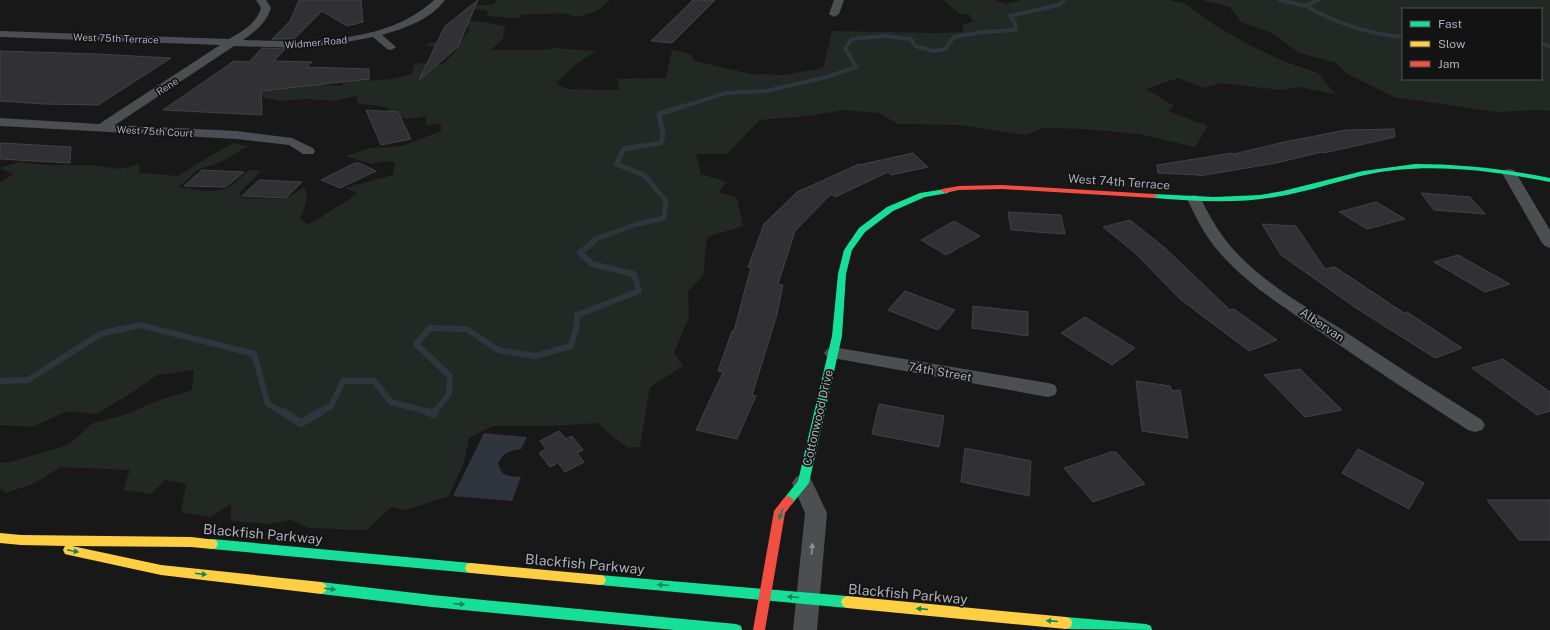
<svg xmlns="http://www.w3.org/2000/svg" width="1550" height="630" font-family="'Public Sans',sans-serif">
<rect width="100%" height="100%" fill="#181819"/>
<path fill="#222824" fill-rule="evenodd" d="M496,0h114l-13,11 -20,6 -14,-4 -42,2 -2,3 -33,-2 3,-5 -20,-3 -1,-2 26,-2z
M943,0h51l12,4 16,-4h147l17,4 27,20 38,22 35,16 32,11 17,21 -36,-7 -18,3 -61,-7 -16,5 -26,-10 -32,11 28,17 -6,5 40,15 -13,21 -57,-13 -53,-5 -42,-1 -17,7 -68,-10 -60,-1 -19,-11 -36,-3 -34,6 -49,4 -33,34h-31l5,20 26,8 -8,10 18,6 6,28 -36,11 -4,39 -15,15 1,26 -15,35 9,14 -33,21 -10,60 -13,1 -30,-25 -45,3h-59l-24,12 -5,24 -15,34 -43,14 -15,-3 -24,23 -58,-2 -18,-8 -21,4 -39,-3v-17l-21,13 -29,-5 5,-28 -21,-4 -14,14 -28,-4 7,-20 -69,-3 -26,16 -29,10 -6,-5v-26l7,1 61,-18 25,-22 31,-8 33,-14 35,-11 2,-20 -37,5 -27,19 -34,20 -28,-3 -36,16 -32,-2v-242l13,-9 -13,-6 19,-6 28,3h45l28,4 19,-5v9l39,3 32,-20 24,-13 14,3 -29,17 -20,6 -20,18c16,2 33,7 48,1 8,-4 16,-13 22,-18l12,1 -21,21 1,6 45,1 18,-12c6,11 0,21 -4,32l8,5c9,-2 14,-8 22,-13 10,-6 18,-10 27,-18l-12,-5 48,-13 2,-12 -9,-2 -15,3 -25,-8 23,-8 33,-2 39,-15v-7l-15,1v-9l-16,3 -24,-4 3,-7 -31,-5 -2,-7 -23,5 -26,-2 -27,2 -54,-11 67,-11 30,6 19,1 2,-11 13,-3 15,9 19,-2 21,-5 3,-11 28,1 15,-15 -31,-3 3,-3 33,-4 6,-8 -1,-5 -18,-3c11,-7 42,1 55,3l-2,13 -12,11h50l13,-2 42,3 -20,13 -20,19 11,6 52,1 -1,-11 48,-1 6,-28 19,4 3,7 57,13 32,1 40,-7 9,-37 110,2 21,-1v-8l10,-2 -4,-8h-9z
M1202,0h348v111l-8,-1 -46,2 -102,-15 -47,-23 -12,-12 -36,-9 -27,-20 -31,-11 -11,-15zM1403,9h138v70h-138z"/>
<path fill="#30353d" d="M484,433l43,4 -6,12c-13,3 -17,2 -23,15l4,9 7,3 12,1 -9,24 -59,-5z"/>
<g fill="none" stroke-linecap="round" stroke-linejoin="round">
<path stroke="#30353d" stroke-width="4" d="M1279,0l27,6
M1318,0l-12,6c30,17 62,28 97,31
M1541,43l9,4
M681,107l45,-14 40,-2 61,-14 29,-10 -11,-19 7,-9 32,-3 27,3 4,7 18,5 12,-2 9,-12 29,-5 33,-2 -1,-7 -5,-7 49,-11 5,-5"/>
<path stroke="#30353d" stroke-width="5" d="M592,242l4,-3 41,-15 27,-6 2,-17 -22,-26 -28,-11 8,-15 37,-6 2,-8 -4,-21 25,-8"/>
<path stroke="#30353d" stroke-width="6" d="M0,381l28,-1 72,-46 40,-9 114,29 14,50 16,9
M318,413l13,-7 12,-25h31l17,21 41,11
M434,413l15,-19 1,-18 -34,-32 14,-16 37,1 31,21 37,6 36,-10 5,-17 1,-14 62,-24 -5,-17 -42,-10 -12,-11 14,-12"/>
<path stroke="#30353d" stroke-width="8" d="M283,412l18,11 19,-11
M428,412l6,2 1,-2"/>
</g>
<path fill="#313133" stroke="#414245" d="M299,0h62l2,22 -16,4 -25,-15 -28,28h-22l18,-18z
M478,0l-20,47 -39,33 26,-54z
M693,0h22l-43,43 -21,-2z
M262,48l23,1 -11,12 38,1 -6,5 63,2v10l-108,12 1,24 -99,-5 71,-49 15,1z
M0,51l97,3 74,4 -73,47 -53,-1 -45,-3z
M366,110l32,2 13,27 -30,6z
M1394,129l1,8 -71,16 -2,-1 -46,11 -77,13v-1l-41,-2 -1,-8 75,-12 2,1 50,-12 62,-12z
M0,143l71,4 -1,16 -70,-4z
M913,153l15,14 -37,8 -3,-3 -53,25 -4,-3 -36,37 -17,53 5,1 -7,33 -24,77 4,1 -19,43 -41,-9 27,-58 -5,-1 14,-40h2l17,-64h-3l16,-43 33,-32 62,-28v1z
M355,163h4l17,8 -36,17 -19,-8z
M202,170l42,2 -18,15 -42,-1z
M259,180l43,2 -16,16 -44,-2z
M1421,193l49,4 15,17 -51,-4z
M1376,202l29,17 -38,10 -28,-17z
M1008,212l53,3 4,19 -54,-4z
M1130,220l35,28 65,62 4,-1 43,31 -28,11 -69,-52 -45,-46 -32,-26z
M954,221l26,15 -34,19 -25,-15z
M1262,224l34,2 29,43 10,-2 69,46 3,-1 55,36 -27,10 -79,-50 -75,-53z
M1458,255l52,29 -25,8 -51,-30z
M905,291l50,19 -17,20 -50,-20z
M973,306l55,6v24l-56,-8z
M1085,317l50,31 -23,17 -51,-32z
M1503,359l47,33v19l-13,4 -65,-47z
M1300,369l42,41 -37,7 -41,-42z
M1136,381l34,5 2,5 8,-1 8,48 -46,-7z
M879,404l65,12 -5,31 -67,-13z
M559,431l7,8 6,-3 11,14 -6,3 7,9 -19,10 -7,-9 -8,4 -11,-14 7,-4 -6,-8z
M965,448l66,13 -2,35 -68,-14z
M1358,449l66,34 -15,26 -67,-36z
M1111,452h5l29,32 -52,18 -29,-34z
M1487,500h63v40h-31z"/>
<g fill="none" stroke-linecap="round" stroke-linejoin="round">
<path fill="#4d4e51" fill-rule="evenodd" d="M256,0h10l5,8c-5,15 -15,23 -28,32 62,2 143,5 191,-40h11c-15,20 -40,28 -63,35l14,12 -5,3 -4,-1 -14,-12 -37,7 -35,4 -67,-2 -119,79 122,6 55,7 21,10 2,3 -2,3h-10l-14,-9 -52,-6 -237,-13v-8l99,6 121,-79 -220,-8v-6l229,8c14,-8 27,-15 32,-31z
M834,0h10l-5,14 -5,3 -5,-3z
M1509,169l5,1 2,3 34,57v18l-5,-2 -3,-3 -40,-70 2,-3z
M1194,195l5,1 2,3c7,14 14,27 23,39 31,41 78,66 120,93 45,30 92,60 138,89l3,5 -3,5 -7,2 -7,-2c-46,-30 -91,-59 -136,-90 -41,-29 -86,-54 -118,-94 -11,-14 -19,-31 -27,-47l2,-3z
M833,347l215,36 7,2 2,5 -2,5 -7,2 -221,-40 -3,-4 3,-4z
M803,475l7,2 17,36 -10,117h-24l12,-117 -13,-30 4,-6z"/>
<path fill="#16e098" fill-rule="evenodd" d="M1415,164c46,0 90,5 135,14v4c-51,-10 -102,-17 -154,-12 -42,4 -80,21 -121,27 -40,7 -81,4 -121,1l-4,-2 4,-2 60,3 46,-2 23,-4 80,-20z
M945,189l4,2 -1,2 -23,4 -32,14 -28,21 -13,18 -6,24 -4,62 -33,147 -17,21 -4,2 -4,-2 -2,-3 16,-20 34,-145 6,-62 6,-24 15,-22 28,-21 33,-14z
M212,539l259,24 4,1 2,4 -2,4 -4,1 -259,-24 -4,-1 -2,-4 2,-4z
M600,575l247,21 4,2 2,4 -2,4 -4,2 -247,-23 -4,-1 -2,-4 2,-4z
M321,582l111,13 304,29 5,2 1,4h-68l-242,-23 -111,-13 -4,-2 -2,-4 2,-4z
M1066,617l80,7 5,2 1,4 -86,-1 -5,-2 -1,-4 1,-4z"/>
<path fill="#ffcf43" fill-rule="evenodd" d="M0,533l21,2 170,2 25,3 2,4 -2,4 -4,1 -21,-2 -119,-1 89,19 160,17 4,2 2,4 -2,4 -4,2 -160,-19 -92,-20 -4,-1 -2,-4 2,-4h2l-46,-1 -21,-2z
M471,563l129,12 4,1 2,4 -2,4 -4,1 -129,-12 -4,-1 -2,-4 2,-4z
M847,596l219,21 5,2 1,4 -1,4 -5,2 -219,-21 -4,-2 -2,-4 2,-4z"/>
<path fill="#f24e42" fill-rule="evenodd" d="M1002,185l152,9 4,2 -4,2 -152,-9 -43,1 -14,3 -4,-2 1,-2 17,-3z
M788,496l4,2 2,3 -9,12 -20,117h-12l21,-119 10,-13z"/>
</g>
<defs><path id="oneway-solid" d="M-6-.8H1V-3.2L6.5 0L1 3.2V.8H-6Z"/></defs>
<g fill="#15845d">
<use href="#oneway-solid" transform="translate(781 514) rotate(109)"/>
<use href="#oneway-solid" transform="translate(73 551) rotate(12)"/>
<use href="#oneway-solid" transform="translate(201 574) rotate(7)"/>
<use href="#oneway-solid" transform="translate(663 585) rotate(-175)"/>
<use href="#oneway-solid" transform="translate(330 589) rotate(7)"/>
<use href="#oneway-solid" transform="translate(793 597) rotate(-175)"/>
<use href="#oneway-solid" transform="translate(459 604) rotate(5)"/>
<use href="#oneway-solid" transform="translate(922 609) rotate(-175)"/>
<use href="#oneway-solid" transform="translate(1052 621) rotate(-175)"/>
</g>
<use fill="#8f9099" href="#oneway-solid" transform="translate(812 549) rotate(-85)"/>
<g text-anchor="middle" dominant-baseline="central" stroke-width="3.5" stroke-linejoin="round" paint-order="stroke">
<g font-size="10" fill="#abadb8" stroke="#131314">
<text transform="translate(116 38) rotate(2)">West 75th Terrace</text>
<text transform="translate(316 42) rotate(-5)">Widmer Road</text>
<text transform="translate(167 86) rotate(-33)">Rene</text>
<text transform="translate(155 131) rotate(3)">West 75th Court</text>
</g>
<g font-size="12" fill="#abadb8" stroke="#131314">
<text transform="translate(1119 182) rotate(4)">West 74th Terrace</text>
<text transform="translate(1322 325) rotate(34)">Albervan</text>
<text transform="translate(940 372) rotate(10)">74th Street</text>
<text transform="translate(818 418) rotate(-77)">Cottonwood Drive</text>
</g>
<g font-size="14" fill="#abadb8" stroke="#131314">
<text transform="translate(263 534) rotate(5)">Blackfish Parkway</text>
<text transform="translate(585 564) rotate(5)">Blackfish Parkway</text>
<text transform="translate(908 594) rotate(5)">Blackfish Parkway</text>
</g>
</g>
<rect x="1402" y="8" width="140" height="72" fill="#131314" stroke="#505156"/>
<rect x="1410" y="21" width="20" height="6" fill="#16e098" stroke="#505156"/>
<text x="1438" y="28" font-size="12" fill="#abadb8">Fast</text>
<rect x="1410" y="41" width="20" height="6" fill="#ffcf43" stroke="#505156"/>
<text x="1438" y="48" font-size="12" fill="#abadb8">Slow</text>
<rect x="1410" y="61" width="20" height="6" fill="#f24e42" stroke="#505156"/>
<text x="1438" y="68" font-size="12" fill="#abadb8">Jam</text>
</svg>
